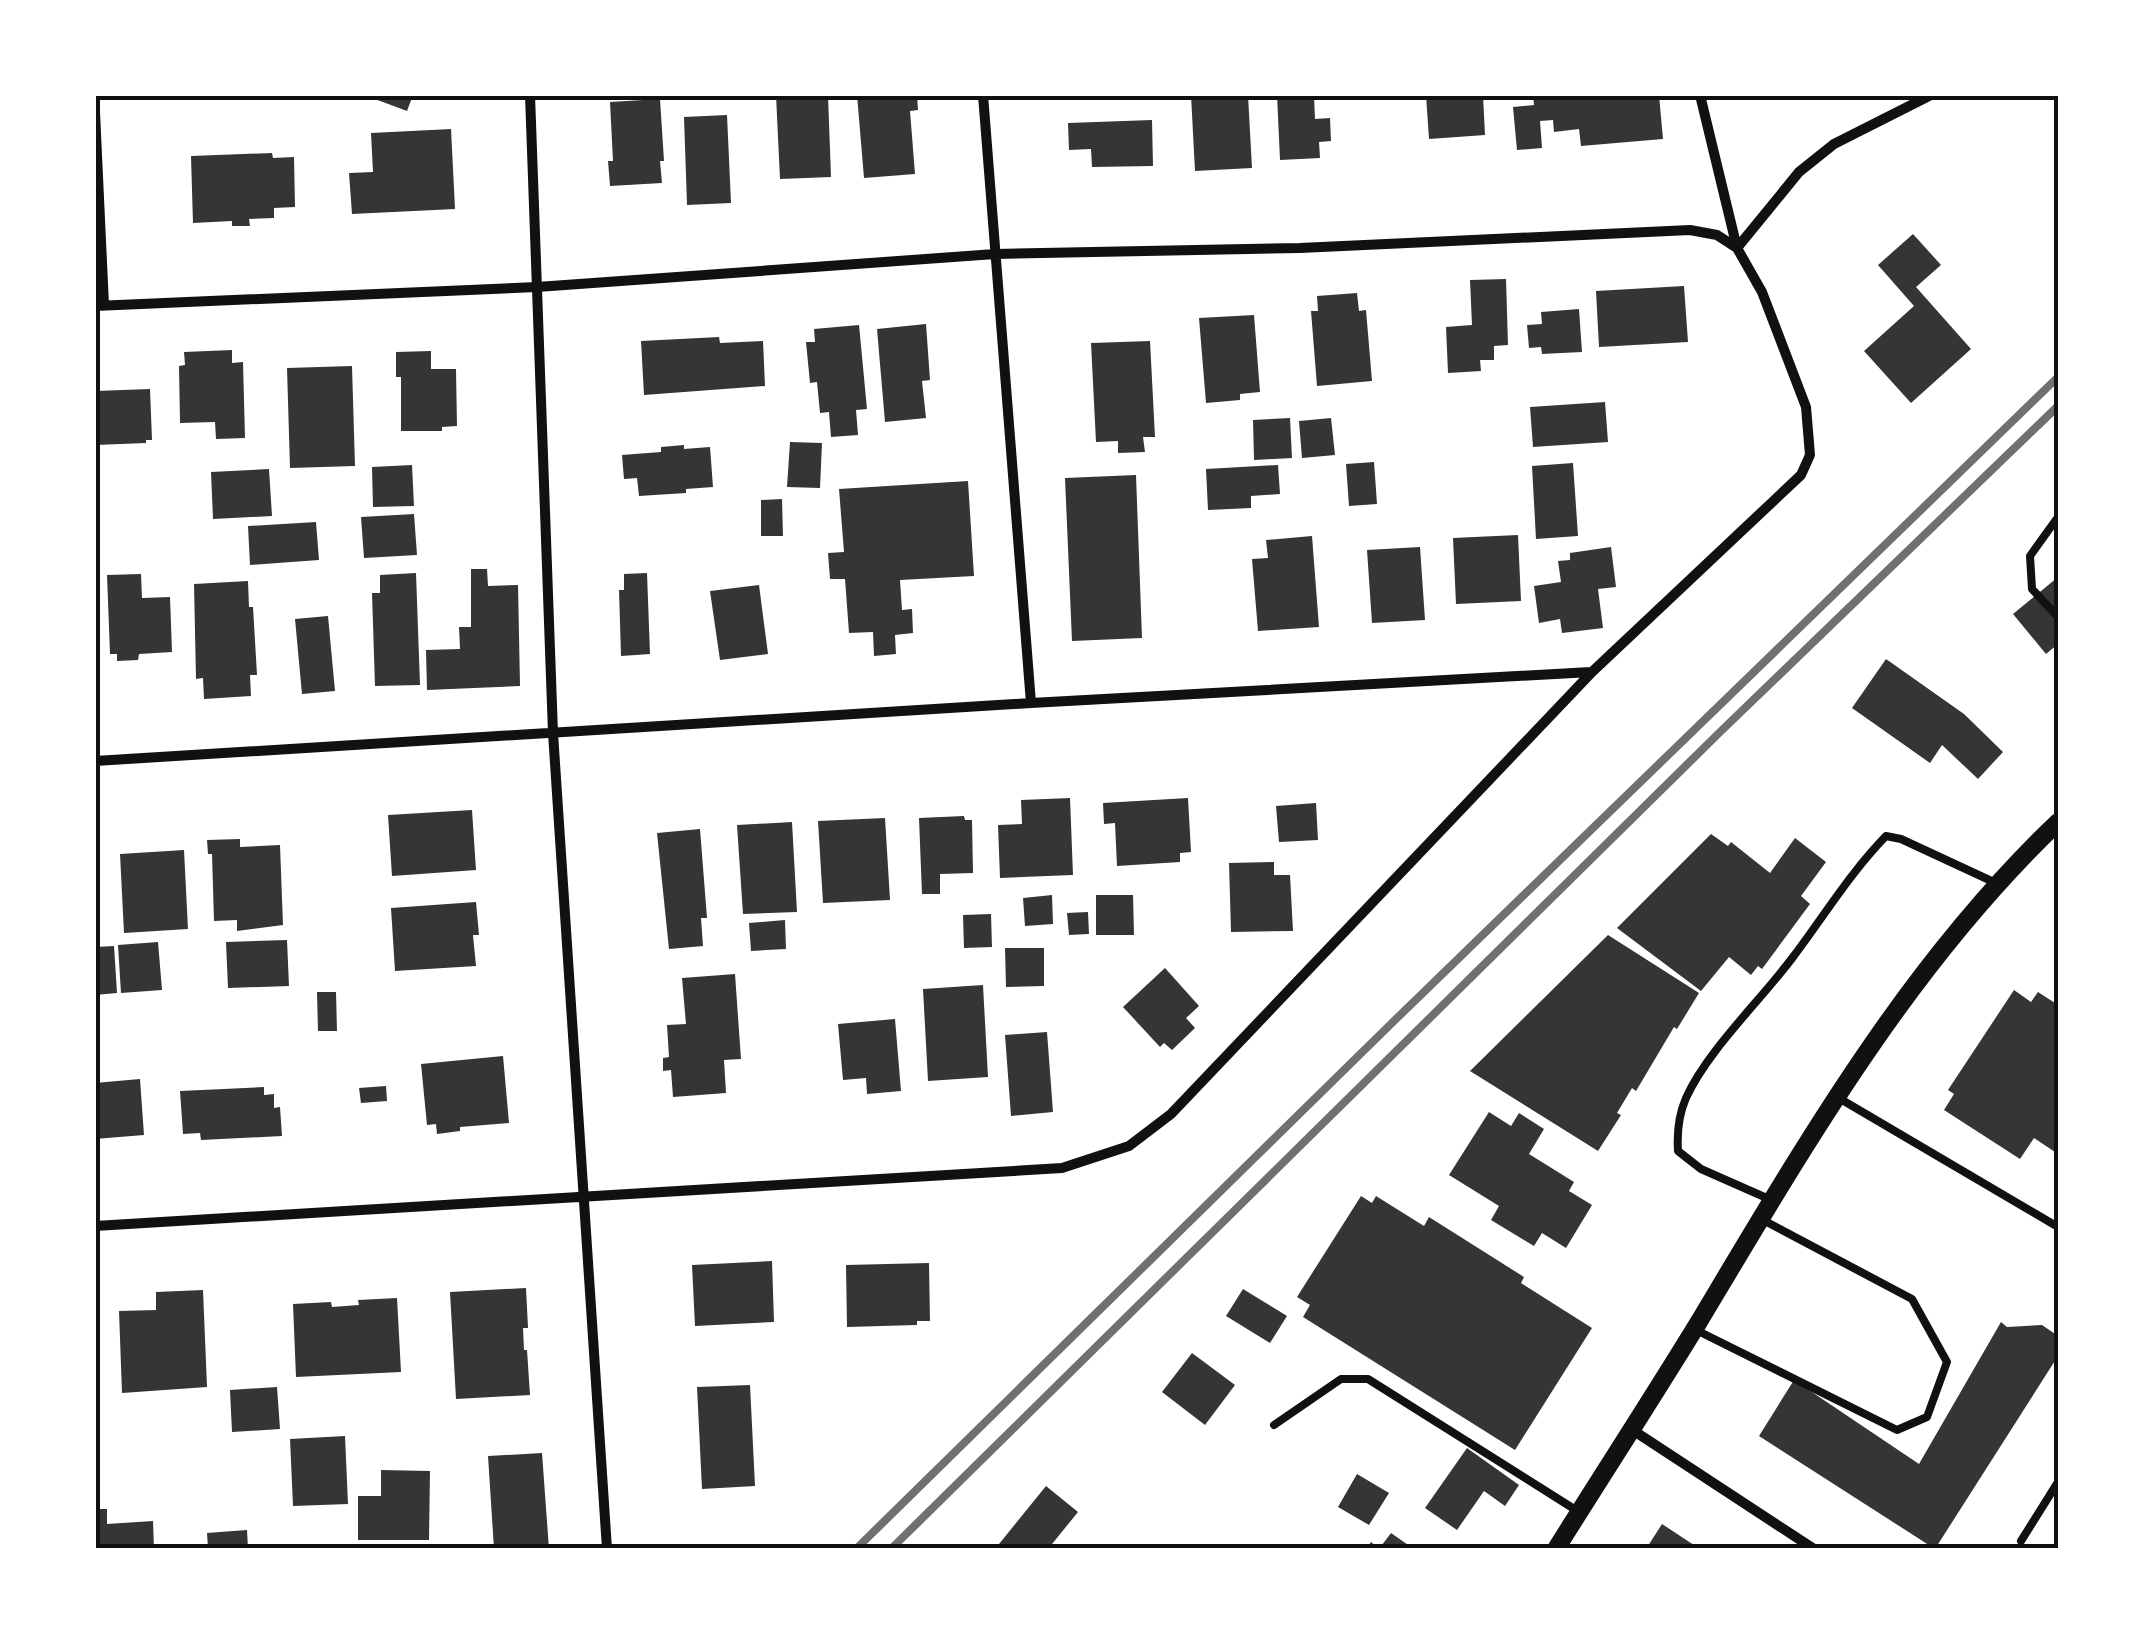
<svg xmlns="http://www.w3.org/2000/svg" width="2153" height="1644" font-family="Figtree,sans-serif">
<rect width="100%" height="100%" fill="#fff"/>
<path fill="#353535" d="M364,95h49l-6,16z
M776,95h52l3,82 -51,2z
M857,95h60l1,15 -8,1 5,63 -51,4z
M1191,95h57l4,73 -57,3z
M1277,95h37l1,24 15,-1 1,23 -12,1 1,16 -40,2z
M1426,95h57l2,40 -56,4z
M1533,95h126l4,44 -82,7 -2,-17 -25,3 -1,-12 -13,1 2,27 -25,2 -4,-43 21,-2z
M660,99l4,62h-4l2,22 -52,3 -2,-25h5l-3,-59z
M727,115l4,88 -44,2 -3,-88z
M1152,120l1,46 -61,1 -1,-18 -22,1 -1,-27z
M451,129l4,80 -103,5 -3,-41 24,-1 -2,-39z
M272,153l1,5 21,-1 1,50 -21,1v10l-25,1 1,7h-18v-5l-39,2 -2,-67z
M1913,234l28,31 -25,22 55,62 -60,54 -47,-52 50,-45 -36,-41z
M1506,279l2,66 -14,1v14h-14l1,11 -33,2 -2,-46 26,-2 -2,-45z
M1684,286l4,56 -89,5 -3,-56z
M1357,293l2,18 7,-1 6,71 -55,5 -6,-75h7l-1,-15z
M1579,309l3,43 -40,2 -1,-7 -12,1 -2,-23 15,-1 -1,-12z
M1254,315l6,77 -20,2v6l-34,3 -7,-85z
M926,324l4,56 -8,1 4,37 -41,4 -8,-93z
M859,325l8,84 -11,1 2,25 -27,2 -2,-25 -9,1 -3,-31 -7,1 -4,-41h9l-1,-13z
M719,337l1,6 43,-2 2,45 -121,9 -3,-54z
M1150,341l5,96h-12l2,15 -27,1v-12l-22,1 -5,-99z
M232,350v13l11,-1 2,76 -29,1 -1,-17 -35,1 -1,-57 6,-1 -1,-13z
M431,351v18h25l1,57 -15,1v4h-41v-54h-5v-25z
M352,366l3,100 -65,2 -3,-100z
M150,389l2,51h-6v3l-51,2v-54z
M1605,402l3,40 -75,5 -3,-40z
M1290,418l2,40 -38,2 -1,-40z
M1331,418l4,37 -33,3 -3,-37z
M790,442l32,1 -2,45 -33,-1z
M684,445v4l26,-2 3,40 -27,2v4l-47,3 -2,-18 -13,1 -2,-24 39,-3v-5z
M1374,462l3,42 -28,2 -3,-42z
M1573,463l5,73 -42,3 -4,-73z
M412,465l2,41 -41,1 -1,-40z
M1278,465l2,29 -29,2v12l-43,2 -2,-41z
M269,469l3,47 -59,3 -2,-47z
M1136,475l6,163 -70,3 -7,-163z
M968,481l6,95 -74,4 2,30 10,-1 1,24 -18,2 1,19 -22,2 -1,-24 -24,1 -4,-54h-15l-2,-26 16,-1 -5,-63z
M782,499l1,37h-22v-36z
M414,514l3,41 -53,3 -3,-41z
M316,522l3,38 -69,5 -2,-39z
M1518,535l3,66 -65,3 -3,-66z
M1312,536l7,91 -61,4 -6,-72 16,-1 -2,-18z
M1420,547l5,73 -53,3 -5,-73z
M1611,547l5,40 -18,2 5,39 -41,5 -2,-14 -21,4 -5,-37 27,-4 -3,-21 12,-1v-7z
M471,569h16l1,17 30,-1 2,101 -93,4 -1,-40 34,-1 -1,-22h12z
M416,573l4,112 -45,1 -3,-93h8v-18z
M647,573l3,81 -29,2 -2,-66h5v-16z
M141,574l1,24 28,-1 2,55 -33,2 -1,6 -21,1v-7h-7l-3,-79z
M2058,577v67l-12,10 -33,-40z
M248,581l1,26h4l4,68h-7l1,21 -47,3 -1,-21 -7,1 -2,-95z
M759,585l9,69 -48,6 -10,-69z
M328,616l7,75 -33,3 -7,-75z
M1886,659l78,55 39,38 -25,27 -36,-34 -12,18 -78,-55z
M1070,798l3,77 -73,3 -2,-53 24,-1 -1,-24z
M1188,798l3,54 -11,1v9l-63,4 -2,-43 -11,1 -1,-21z
M1316,803l2,37 -39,2 -3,-36z
M472,810l4,60 -84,6 -4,-61z
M964,816l1,4h7l1,53 -33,1v20h-18l-3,-76z
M885,818l5,82 -67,3 -5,-82z
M792,822l5,90 -54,2 -6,-89z
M700,829l7,89h-6l2,28 -34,3 -12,-116z
M1711,834l17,12 3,-4 39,31 25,-35 31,24 -25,34 9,8 -48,65 -4,-3 -7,9 -22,-18 -28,34 -84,-63z
M240,839v8l40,-2 3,80 -46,6v-11l-23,1 -2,-67h-4l-1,-14z
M184,850l4,79 -64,4 -4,-79z
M1274,862v13h16l3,56 -62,1 -2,-69z
M1052,895l1,29 -28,2 -2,-28z
M1096,895h37l1,40h-38z
M476,902l3,33h-6l3,31 -81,5 -4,-63z
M1088,912l1,22 -20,1 -2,-22z
M991,914l1,33 -28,1 -1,-33z
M785,920l1,29 -35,2 -2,-28z
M1608,935l91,58 -22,36 -3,-2 -38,64 -4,-3 -15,25 4,2 -23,36 -128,-80z
M287,940l2,46 -61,2 -2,-46z
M158,942l4,48 -41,3 -3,-48z
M114,946l3,47 -22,2v-48z
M1005,948h39v38l-38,1z
M1165,968l34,38 -13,12 9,10 -23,22 -8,-7 -4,4 -37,-40z
M735,974l6,85 -17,1 2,33 -53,4 -2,-27 -8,1v-13l6,-1 -2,-32 19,-1 -4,-46z
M983,985l5,92 -60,4 -5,-92z
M2014,990l17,12 7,-10 20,13v149l-24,-16 -14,21 -76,-49 10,-16 -6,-4z
M317,992h19l1,39h-19z
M895,1019l6,72 -34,3 -1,-16 -23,2 -5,-56z
M1047,1032l6,80 -42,4 -6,-81z
M503,1056l6,67 -49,4v4l-23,3 -1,-10 -9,1 -6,-61z
M140,1079l4,56 -49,4v-56z
M386,1086l1,15 -26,2 -2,-15z
M264,1087v8l10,-1v14l6,-1 2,29 -81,4 -1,-7 -17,1 -3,-43z
M1489,1112l22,14 8,-13 25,16 -15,25 45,28 -5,9 23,14 -26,43 -24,-15 -8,13 -43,-26 8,-14 -50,-31z
M1361,1196l11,7 4,-7 48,30 5,-9 95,60 -3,6 71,45 -77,122 -212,-133 7,-12 -13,-8z
M772,1261l2,61 -79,4 -3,-61z
M929,1263l1,58h-13v4l-70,2 -1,-62z
M526,1288l2,40h-5l1,22h3l3,45 -74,4 -6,-107z
M1243,1289l44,27 -17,27 -44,-27z
M203,1290l4,97 -85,6 -3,-82 37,-1v-18z
M397,1298l4,74 -105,5 -3,-73 38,-2 1,5 27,-2 -1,-5z
M2001,1322l6,5 35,-2 16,11v20l-123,193 -176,-113 35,-56 125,84z
M1192,1353l43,32 -30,40 -43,-33z
M750,1385l5,101 -53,3 -5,-102z
M277,1387l3,42 -48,3 -2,-42z
M345,1436l3,68 -55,2 -3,-67z
M1467,1448l52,37 -14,21 -21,-15 -27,39 -32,-22z
M542,1453l7,96h-55l-6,-93z
M381,1470l49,1 -1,69h-71v-44h23z
M1357,1474l32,19 -20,32 -31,-18z
M1046,1486l32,26 -30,37h-53z
M95,1509h12v15l46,-3 1,28h-59z
M1662,1524l38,25h-54z
M247,1530l1,19h-40l-1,-16z
M1391,1533l23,16h-48l5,-7 8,7z"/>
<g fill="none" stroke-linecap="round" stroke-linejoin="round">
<path stroke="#111" stroke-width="8" d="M2058,517l-28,39 2,33 26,28
M1837,1097l221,130
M1769,1199l-68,-30 -23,-18c-1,-16 1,-37 8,-53 21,-47 75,-98 107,-141 31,-41 57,-84 93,-121l15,3 97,45
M1694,1329l203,101 30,-13 20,-55 -35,-63 -151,-80
M1274,1425l67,-46h27l211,133
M2021,1541l37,-59"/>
<path stroke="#111" stroke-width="10" d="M530,95l23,638 54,816
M983,95l48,608
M95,112l9,193
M95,306l442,-19 458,-33 305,-6 390,-18 27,5 20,13 62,-76 35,-28 97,-49
M95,761l936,-58 560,-31
M95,1226l967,-58 67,-22 42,-32 421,-442 209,-197 9,-20 -4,-48 -44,-115 -25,-44 -37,-153
M1631,1429l183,120"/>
<path stroke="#111" stroke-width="18" d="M1556,1549c47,-75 95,-149 141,-224 106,-177 210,-359 361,-503"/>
<path stroke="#707070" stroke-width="8" d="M856,1549l540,-530 662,-642
M891,1549l828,-816 339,-327"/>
</g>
<rect width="2153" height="1644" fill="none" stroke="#ffffff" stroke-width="195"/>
<rect x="98" y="98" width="1958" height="1448" fill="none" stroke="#111" stroke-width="4"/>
</svg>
